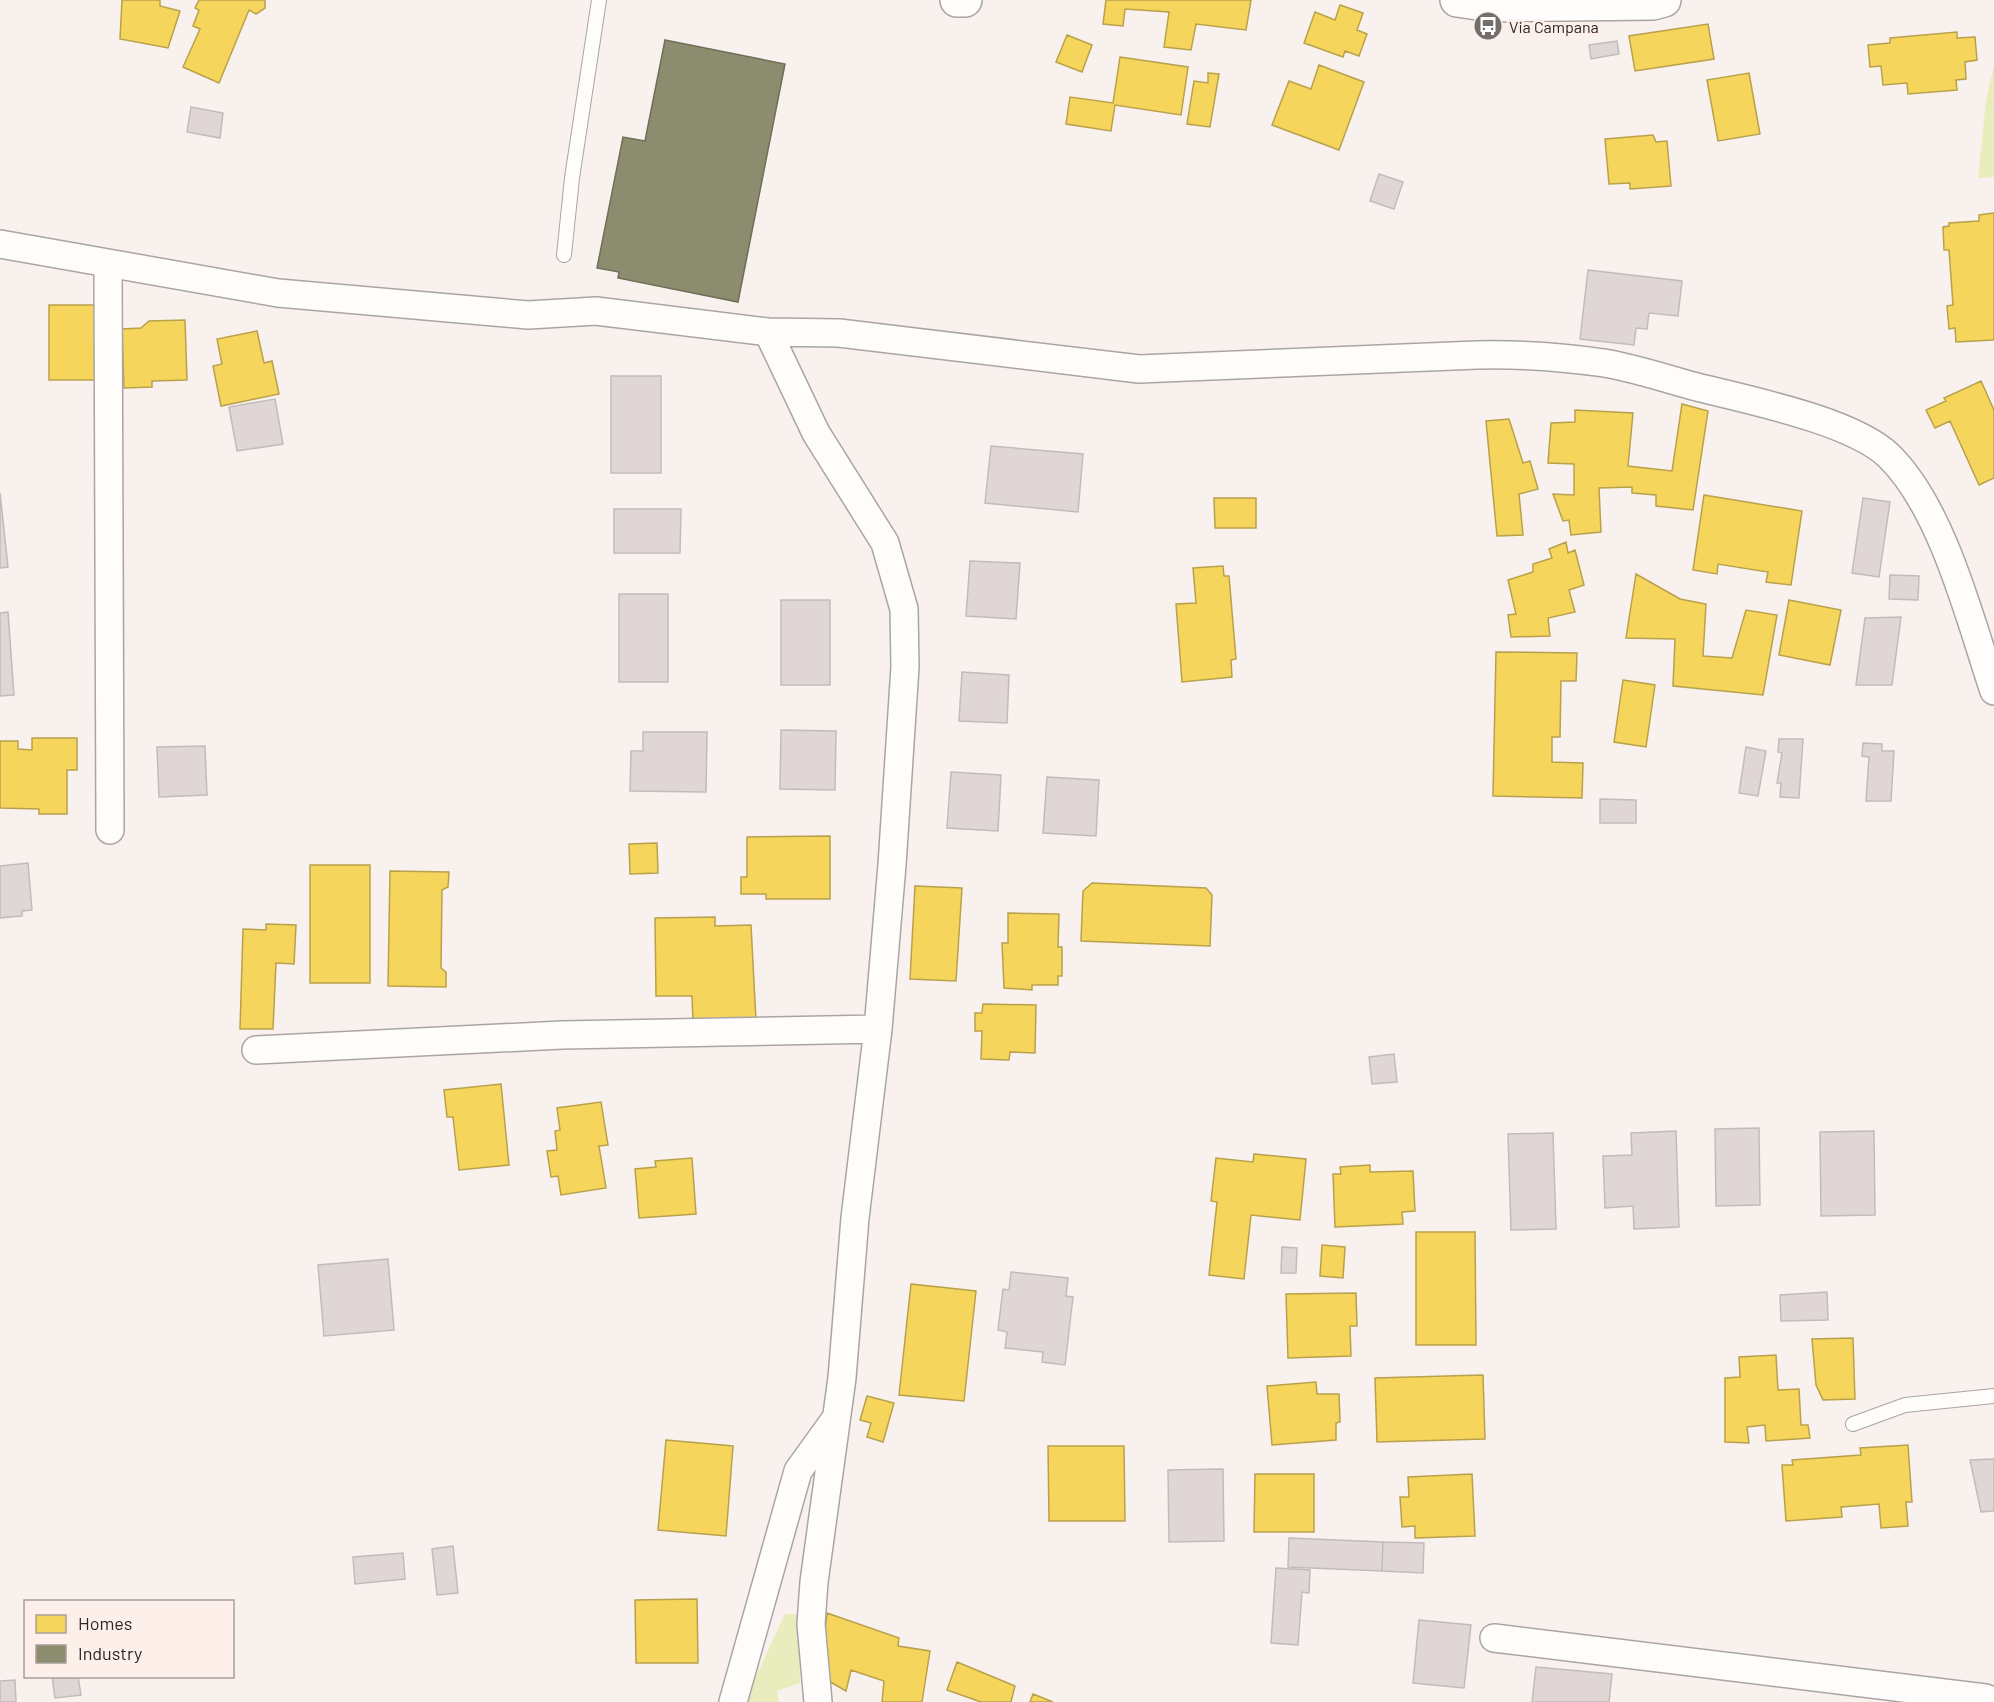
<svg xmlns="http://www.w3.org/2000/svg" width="1994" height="1702" font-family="Barlow,sans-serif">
<rect width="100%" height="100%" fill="#f8f1ee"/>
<path fill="#e9ecbd" d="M1994,65v112l-16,1 8,-77z
M785,1614h13l2,69 -23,8 2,11h-35z"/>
<path fill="#f6d55c" stroke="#b9a14c" stroke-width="1.5" d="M122,0h38v6l20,5 -12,37 -48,-9z
M199,0h66v8l-9,6 -7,-4 -30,73 -36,-16 17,-38 -7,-3 6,-16 -4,-2z
M1106,0h145l-5,30 -50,-6 -5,26 -27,-3 5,-35 -44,-3 -2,17 -20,-2z
M1340,5l23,8 -6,17 10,4 -8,22 -14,-5 -2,6 -39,-14 11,-31 20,8z
M1708,24l6,35 -79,12 -6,-35z
M1957,32v6l18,-1 2,23 -12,2 1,17 -10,1 1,10 -49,4 -1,-11 -24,2 -2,-19 -11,1 -2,-22 22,-2v-5z
M1067,35l25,10 -10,27 -26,-10z
M1120,57l68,10 -7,48 -66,-10 -4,26 -45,-7 4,-27 43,6z
M1319,65l45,17 -25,68 -67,-25 17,-44 22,8z
M1208,73l11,1 -9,53 -23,-3 7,-43 14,2z
M1749,73l11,61 -42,7 -11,-61z
M1653,135l3,7 11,-1 4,45 -41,3v-6l-21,1 -4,-45z
M1994,213v127l-38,2 -1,-14 -6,1 -2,-23 6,-1 -4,-55h-5l-1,-23 6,-1v-3l30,-2v-6z
M49,305h56l-6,75h-50z
M185,320l2,60 -35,1v6l-28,1 -2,-59 19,-1 8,-7z
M257,331l7,32 8,-2 7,33 -58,12 -8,-40 9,-2 -5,-25z
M1981,381l13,29v68l-15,7 -29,-64 -15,7 -9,-18 20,-9 -2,-3z
M1682,404l26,7 -15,99 -37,-4v-11l-24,-2v-6l-33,1 2,44 -30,3 -2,-15 -6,1 -10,-27 21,1v-31l-26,-1 3,-40 24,-1v-12l58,3 -5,53 44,5z
M1509,419l14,44 7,-2 8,28 -19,5 4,41 -26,1 -11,-115z
M1704,495l98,16 -11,74 -25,-3 2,-10 -50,-8 -1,10 -24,-4z
M1214,498h42v30h-41z
M1566,542l2,11 7,-3 9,35 -15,5 6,22 -27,6 2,18 -39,1 -3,-22 8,-1 -8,-34 25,-8v-8l19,-6 -3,-9z
M1223,566l1,10h5l7,83 -5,1 1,17 -50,5 -6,-78 20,-1 -3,-35z
M1636,574l44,25 26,5 -3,52 29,2 14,-48 31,5 -14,80 -90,-9 2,-47 -49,-1z
M1789,600l52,10 -11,55 -51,-10z
M1496,652l81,1 -1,28h-15l-1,56h-8v25l31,1 -1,35 -89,-2z
M1623,680l32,5 -9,62 -32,-5z
M32,738h45v32h-10v44h-28v-5l-39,-1v-67h18v8l14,1z
M830,836v63h-64v-5h-25v-17h6v-40z
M657,843l1,30 -28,1 -1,-30z
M310,865h60v118h-60z
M390,871l59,1 -1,15 -6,3 -1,78 5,4v15l-58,-1z
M1092,883l114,5 6,7 -2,51 -129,-5 2,-50z
M915,886l47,2 -6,93 -46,-2z
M1008,913l51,1 -1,33h4v29h-4v9h-26v5l-28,-2 -2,-45h6z
M715,917v9l36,-1 5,96 -63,1 -1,-26h-36l-1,-78z
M266,924l30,1 -2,39 -18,-1 -3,66h-33l3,-100 23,1z
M983,1004l53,1 -1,48 -25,-1 -1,8 -28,-1 1,-28h-7v-18h7z
M501,1084l8,81 -50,5 -6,-53h-6l-3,-27z
M601,1102l7,43 -9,1 7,42 -45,7 -3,-19 -7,1 -4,-26 10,-1 -2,-19 5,-1 -3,-22z
M1254,1154l52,5 -6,61 -49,-5 -7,64 -35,-4 8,-73 -6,-1 5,-43 37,4z
M692,1158l4,56 -57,4 -4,-49 21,-2 -1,-6z
M1370,1165v7l43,-1 2,40 -13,1 1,12 -68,3 -2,-53h8l-1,-7z
M1416,1232h59l1,113h-60z
M1322,1245l23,2 -2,31 -23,-2z
M911,1284l65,7 -12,110 -65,-6z
M1356,1293l1,33h-7l1,30 -63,2 -2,-64z
M1853,1338l2,61 -32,1 -7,-15 -4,-46z
M1776,1355l2,35 21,-1 2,36h7l2,13 -44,3 -1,-16 -18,2 2,16 -24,-1v-64l15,-1 -1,-20z
M1483,1375l2,64 -108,3 -2,-64z
M1316,1382l1,12h22l1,28 -4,1v17l-64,5 -5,-59z
M867,1396l27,7 -11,39 -16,-5 4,-14 -11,-3z
M666,1440l67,6 -7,90 -68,-6z
M1908,1445l4,57h-6l2,24 -27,2 -2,-24 -38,3 1,10 -56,4 -4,-56h11l-1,-5 69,-5 -1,-7z
M1048,1446h76l1,75h-76z
M1255,1474h59v58h-60z
M1472,1474l3,62 -60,2v-12l-13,1 -2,-30h9l-1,-20z
M697,1599l1,64h-62l-1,-63z
M827,1613l72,25 -1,8 32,5 -8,51h-40l2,-21 -33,-11 -5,21 -26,-15z
M957,1662l58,24 -4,16h-30l-34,-12z
M1033,1694l20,8h-23z"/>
<path fill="#8c8c6e" stroke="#6f6e58" stroke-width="1.5" d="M665,40l120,24 -47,238 -120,-24 1,-6 -22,-4 26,-131 22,4z"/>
<path fill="#e0d6d5" stroke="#c1bcba" stroke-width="1.5" d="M1617,41l2,13 -28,5 -2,-14z
M191,107l32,6 -3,25 -33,-6z
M1379,174l24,8 -9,27 -24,-8z
M1588,270l94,11 -4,35 -29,-3 -2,16 -11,-1 -2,17 -54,-6z
M611,376h50v97h-50z
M275,399l8,45 -46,7 -8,-44z
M991,446l92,8 -5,58 -93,-9z
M0,493l8,74 -8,1z
M1863,498l27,4 -11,75 -27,-4z
M614,509h67l-1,44h-66z
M970,561l50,2 -4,56 -50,-3z
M1890,575l29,1 -1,24 -29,-1z
M619,594h49v88h-49z
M781,600h49v85h-49z
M8,612l6,83 -14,1v-83z
M1901,617l-9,68h-36l9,-67z
M962,672l47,3 -2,48 -48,-2z
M781,730l55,1 -1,59 -55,-1z
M643,732h64l-1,60 -76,-1 1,-40h12z
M1779,739h24l-4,59 -19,-1 1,-14h-4l5,-30 -4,-1z
M1863,743l19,1v7h12l-3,50h-25l3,-44 -7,-1z
M205,746l2,49 -48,2 -2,-50z
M1746,747l20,4 -8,45 -19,-3z
M951,772l50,3 -3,56 -51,-3z
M1047,777l52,3 -3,56 -53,-3z
M1600,799l36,1v23h-36z
M28,863l4,47 -10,1v5l-22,2v-52z
M1394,1054l3,28 -25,2 -3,-27z
M1759,1128l1,77 -44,1 -1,-77z
M1676,1131l3,96 -45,2 -1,-23 -28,2 -2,-52 29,-1 -1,-22z
M1874,1131l1,84 -54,1 -1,-84z
M1553,1133l3,96 -45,1 -3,-96z
M1282,1247l15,1 -1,25h-15z
M388,1259l6,71 -70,6 -6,-71z
M1011,1272l57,6 -2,18 7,1 -8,68 -23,-3 1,-10 -38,-4 2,-16 -9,-2 5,-41 6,1z
M1827,1292l1,28 -47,1 -1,-26z
M1994,1459v52l-13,1 -11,-52z
M1223,1469l1,72 -55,1 -1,-72z
M1289,1538l94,4 -1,29 -94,-4z
M1383,1542l41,1 -1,30 -41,-2z
M453,1546l5,47 -21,2 -5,-46z
M403,1553l2,26 -50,5 -2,-27z
M1276,1568l34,2 -1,23 -7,-1 -4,53 -27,-2z
M1419,1620l52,5 -7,63 -51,-5z
M1536,1667l76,7 -3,28h-77z
M52,1676h26l3,19 -26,3z
M15,1680l1,22h-16v-21z"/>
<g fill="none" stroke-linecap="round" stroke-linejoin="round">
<g stroke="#aaa5a3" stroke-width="16">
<path id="service" d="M564,255l8,-77 27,-178
M1853,1424l52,-19 89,-9"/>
</g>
<g stroke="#aaa5a3" stroke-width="30">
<path id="minor" d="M0,244l278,49 250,22 68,-4 172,21 71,1 300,36 338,-14c43,-1 85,2 127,8 30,5 60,15 89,23 50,13 159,34 196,70 54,53 81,164 105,235
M108,265l2,565
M768,332l48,101 69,110 19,66 1,58 -13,198 -14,164 -23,189 -13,160 -28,204 -3,42 7,78
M256,1050l306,-15 316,-6
M1494,1638l491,60 9,3
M733,1702l65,-231 36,-50"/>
</g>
<g stroke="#aaa5a3" stroke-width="36">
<path id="secondary" d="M957,0h8
M1457,0l34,5 162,-2 11,-3"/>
</g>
<use href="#service" stroke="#fefdfc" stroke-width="14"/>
<use href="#minor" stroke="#fefdfc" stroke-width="27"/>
<use href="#secondary" stroke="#fefdfc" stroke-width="33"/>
</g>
<defs>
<g id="bus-disc" transform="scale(1.5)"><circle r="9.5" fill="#736e6b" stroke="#fdefe9"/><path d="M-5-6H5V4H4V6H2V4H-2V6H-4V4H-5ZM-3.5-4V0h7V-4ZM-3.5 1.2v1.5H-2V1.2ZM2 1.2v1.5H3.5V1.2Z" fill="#fff"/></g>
</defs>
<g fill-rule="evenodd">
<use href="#bus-disc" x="1488" y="26"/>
</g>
<g text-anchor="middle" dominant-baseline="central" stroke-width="6" stroke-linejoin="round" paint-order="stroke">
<g font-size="16" fill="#2c2725" stroke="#fdefe9" text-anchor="start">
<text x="1509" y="26">Via Campana</text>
</g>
</g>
<rect x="24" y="1600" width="210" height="78" fill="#fdefe9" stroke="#a99f9b" stroke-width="1.5"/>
<rect x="36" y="1615" width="30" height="18" fill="#f6d55c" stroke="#a99f9b" stroke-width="1.5"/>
<text x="78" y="1630" font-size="18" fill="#2c2725">Homes</text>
<rect x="36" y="1645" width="30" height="18" fill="#8c8c6e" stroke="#a99f9b" stroke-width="1.5"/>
<text x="78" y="1660" font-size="18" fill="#2c2725">Industry</text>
</svg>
